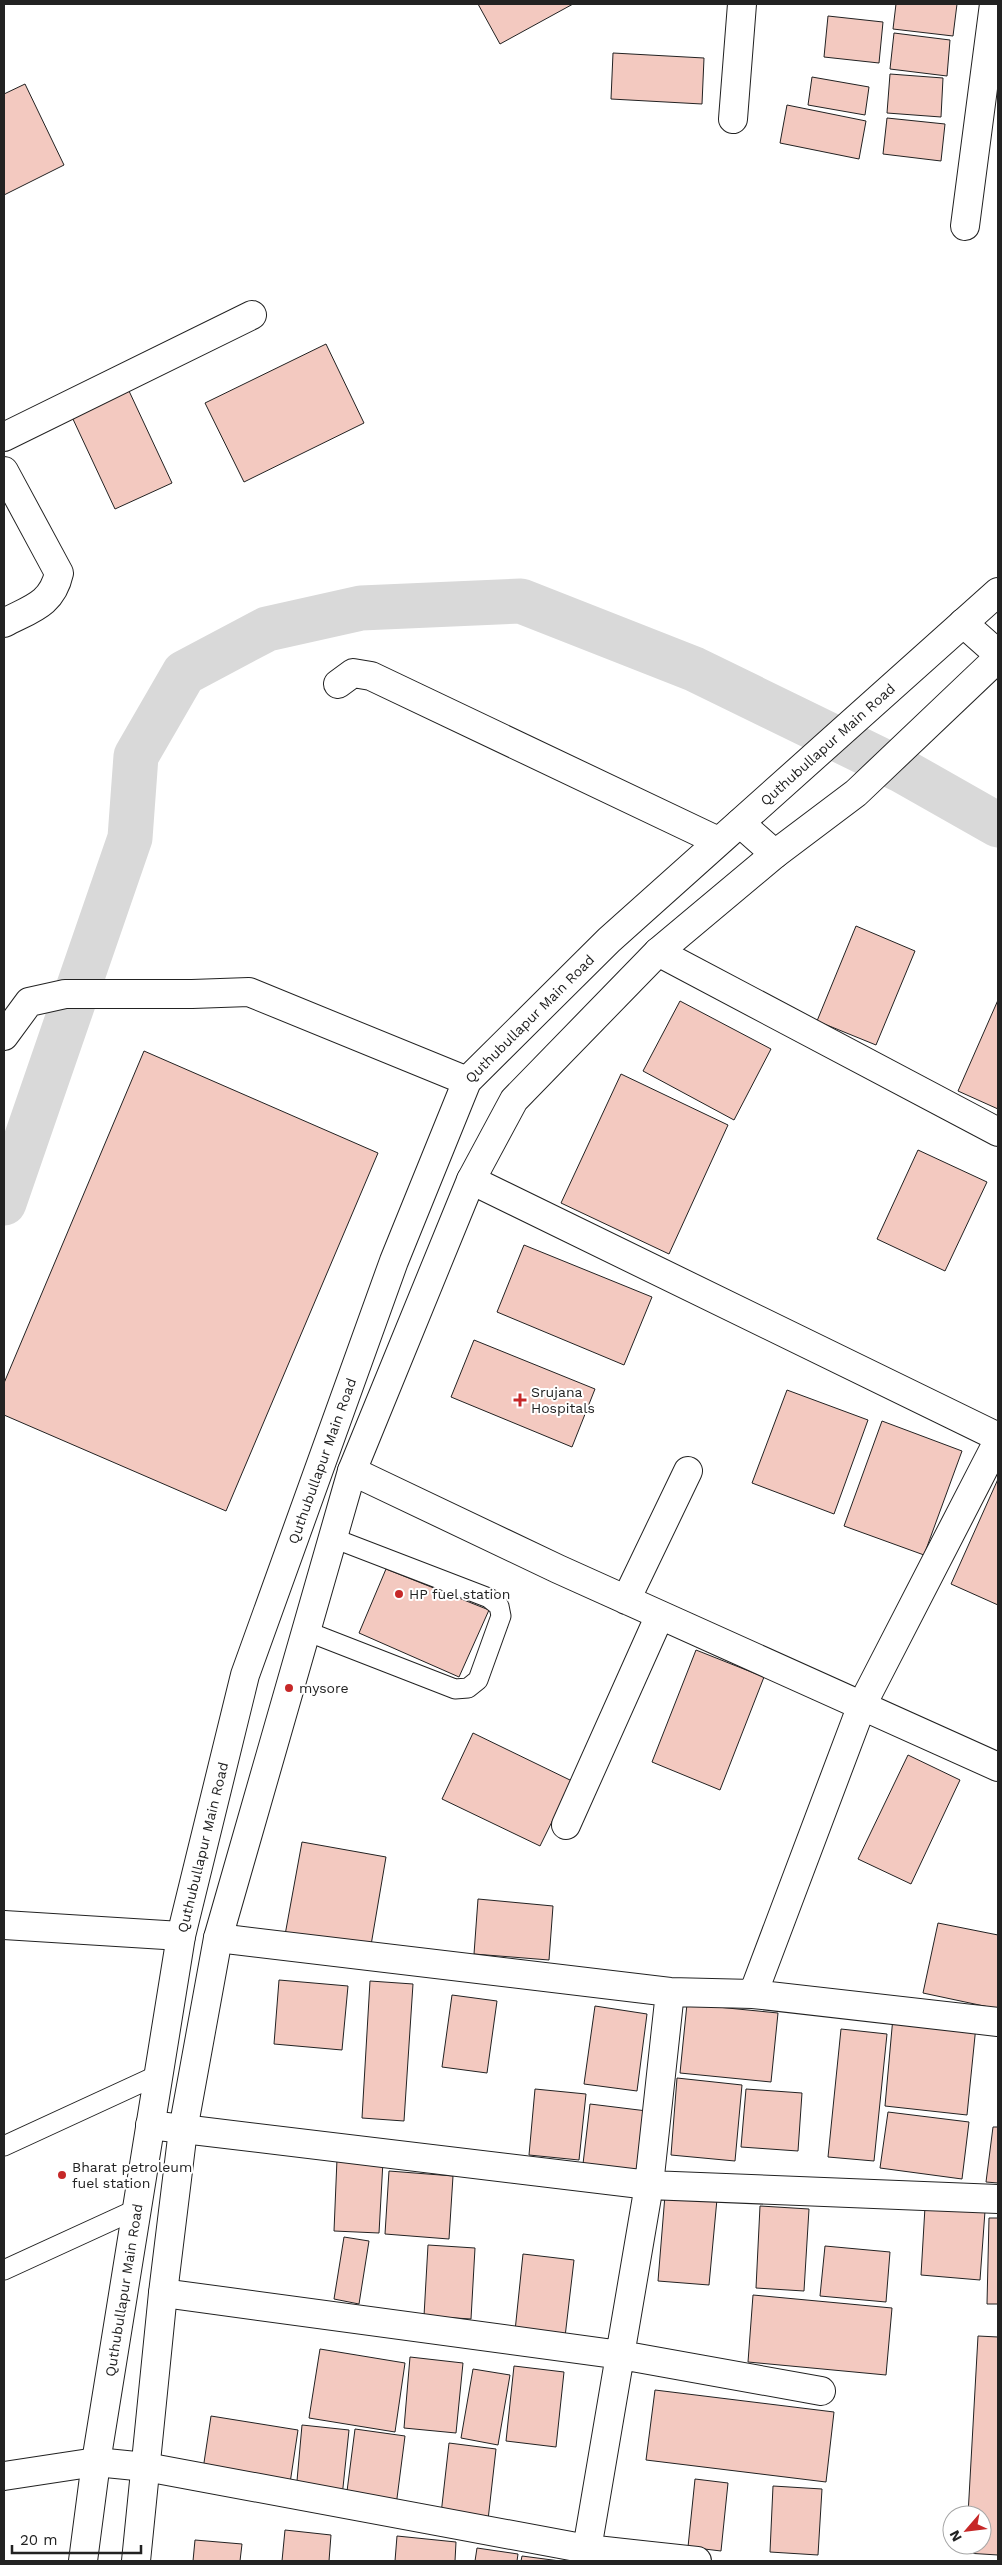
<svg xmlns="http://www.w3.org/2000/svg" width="1002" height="2565" font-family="'Work Sans',sans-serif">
<rect width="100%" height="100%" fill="#fff"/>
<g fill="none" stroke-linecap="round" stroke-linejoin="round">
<path stroke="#d9d9d9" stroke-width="45" d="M4,1203l126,-365 6,-82 48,-83 83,-44 94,-21 160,-7 173,68 207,101 97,55"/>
</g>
<path fill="#f3c9c0" stroke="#222" d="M478,4h95l-73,40z
M896,4h61l-4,32 -60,-7z
M828,16l55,6 -4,41 -55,-6z
M894,33l56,7 -3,36 -57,-7z
M613,53l91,5 -2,46 -91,-5z
M890,74l53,4 -2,39 -54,-4z
M812,77l57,10 -4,28 -57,-10z
M25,84l39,81 -60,30v-101z
M787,105l79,16 -7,38 -79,-16z
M887,118l58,6 -4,37 -58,-7z
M326,344l38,79 -120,59 -39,-79z
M129,391l43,92 -57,26 -43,-92z
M856,926l59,25 -39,94 -59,-24z
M998,1000v109l-40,-18z
M680,1001l91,48 -37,71 -91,-49z
M144,1051l234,102 -152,358 -222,-96v-32z
M621,1074l107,51 -59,129 -108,-51z
M918,1150l69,32 -42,89 -68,-32z
M524,1245l128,52 -28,68 -127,-53z
M474,1340l121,49 -23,58 -121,-50z
M787,1390l81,30 -34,94 -82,-31z
M882,1421l80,30 -38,104 -80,-29z
M998,1479v126l-47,-21z
M386,1569l103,41 -30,67 -100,-44z
M696,1650l68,27 -44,113 -68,-28z
M473,1733l99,48 -32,65 -98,-47z
M908,1755l52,25 -49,104 -53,-25z
M302,1842l84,15 -16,94 -85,-16z
M478,1899l75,7 -4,54 -75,-6z
M938,1923l60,12v74l-75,-16z
M279,1980l69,6 -6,64 -68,-6z
M370,1981l43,3 -9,137 -42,-3z
M452,1995l45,6 -10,72 -45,-6z
M687,2004l91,9 -7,69 -91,-9z
M595,2006l52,8 -10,77 -53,-7z
M893,2017l83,9 -9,89 -82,-9z
M841,2029l46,5 -13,127 -46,-4z
M677,2078l65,7 -7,76 -64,-6z
M535,2089l51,5 -7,66 -50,-5z
M746,2089l56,4 -4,58 -57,-4z
M590,2104l57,7 -8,60 -56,-7z
M888,2112l81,10 -7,57 -82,-11z
M993,2127h5v56l-12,-1z
M337,2159l46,2 -4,72 -45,-2z
M389,2171l64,5 -4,63 -64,-5z
M665,2195l52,4 -8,86 -51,-4z
M760,2206l49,3 -5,82 -48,-3z
M925,2207l60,4 -5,69 -59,-5z
M989,2218h9v86h-11z
M344,2237l25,4 -10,63 -25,-5z
M428,2245l47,3 -4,71 -47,-3z
M825,2246l65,6 -4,50 -66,-6z
M523,2254l51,6 -9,77 -50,-6z
M753,2295l139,13 -6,67 -138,-13z
M978,2336l20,1v218l-32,-2 1,-8h15v-30h-14z
M320,2349l85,14 -10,69 -86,-14z
M410,2357l53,6 -7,70 -52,-5z
M514,2366l50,6 -8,75 -50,-6z
M473,2369l37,6 -12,70 -37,-7z
M655,2390l179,22 -8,70 -180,-22z
M211,2416l87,14 -9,60 -87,-14z
M302,2425l47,5 -7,67 -46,-5z
M355,2429l50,7 -9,70 -50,-7z
M449,2443l47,6 -8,71 -47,-6z
M695,2479l33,4 -7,68 -33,-4z
M773,2486l49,3 -4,66 -48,-3z
M285,2530l46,5 -2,26h-47z
M397,2536l59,6 -1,19h-60z
M195,2540l47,4 -2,17h-47z
M477,2548l41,6 -1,7h-42z
M522,2556l38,5h-39z"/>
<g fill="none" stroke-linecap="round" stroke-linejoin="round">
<g stroke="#222" stroke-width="21">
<path id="service" d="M306,1631l149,58 13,-1 10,-8 23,-64 -2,-10 -10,-8 -156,-60
M4,2146l154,-71
M4,2270l133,-61"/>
</g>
<g stroke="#222" stroke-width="30">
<path id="minor" d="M733,119l9,-115
M965,226l29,-222
M4,437l248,-122
M4,471l55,102c-7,32 -29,36 -55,50
M338,684l15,-11 18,3 347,165
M658,952l340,180
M4,1036l25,-34 36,-8h127l57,-2 218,89
M471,1180l527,257
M352,1471l206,98 440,198
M626,1600l62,-129
M566,1825l94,-210
M4,1925l177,11
M218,1938l452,54 83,2 245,28
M670,1992l-21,193 349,14
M753,1994l109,-289 136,-264
M163,2293l458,62 200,36
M4,2476l92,-14 50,5 441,82 62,-364 -499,-60
M585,2561l2,-12 110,12"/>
</g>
<g stroke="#222" stroke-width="30">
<g id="secondary">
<path d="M963,623l35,31"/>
<path d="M740,823l35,31"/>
<path id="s1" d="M83,2561l13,-99 85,-526 64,-261 149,-414 73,-180 142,-141 389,-348"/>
<path d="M136,2561l27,-268 20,-163 35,-192 134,-467 119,-291 43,-80 144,-148 117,-98 81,-61 142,-135"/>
</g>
</g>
<use href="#service" stroke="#fff" stroke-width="19"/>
<use href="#minor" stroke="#fff" stroke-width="28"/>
<use href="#secondary" stroke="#fff" stroke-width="28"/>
</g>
<g fill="#c62828" stroke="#fff" stroke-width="2">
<path d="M517.5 1392.5h5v5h5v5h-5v5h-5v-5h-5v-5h5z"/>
<circle cx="399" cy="1594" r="5"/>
<circle cx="289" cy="1688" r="5"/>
<circle cx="62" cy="2175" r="5"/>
</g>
<g text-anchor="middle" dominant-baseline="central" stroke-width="4" stroke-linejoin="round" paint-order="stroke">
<g font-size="14" fill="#222" stroke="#fff">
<text stroke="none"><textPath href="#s1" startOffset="2029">Quthubullapur Main Road</textPath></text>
<text stroke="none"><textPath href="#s1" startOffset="1624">Quthubullapur Main Road</textPath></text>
<text stroke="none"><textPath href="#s1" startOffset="1129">Quthubullapur Main Road</textPath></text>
<text stroke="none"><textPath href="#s1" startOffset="724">Quthubullapur Main Road</textPath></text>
<text stroke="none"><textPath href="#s1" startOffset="274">Quthubullapur Main Road</textPath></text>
</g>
<g font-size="14" fill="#222" stroke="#fff" text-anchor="start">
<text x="531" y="1392">Srujana<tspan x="531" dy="16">Hospitals</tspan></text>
<text x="409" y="1594">HP fuel station</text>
<text x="299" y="1688">mysore</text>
<text x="72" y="2167">Bharat petroleum<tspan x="72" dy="16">fuel station</tspan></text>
</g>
</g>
<rect width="1002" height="2565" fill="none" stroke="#222222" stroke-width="10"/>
<g transform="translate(967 2530) rotate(242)"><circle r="24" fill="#ffffff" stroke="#a7a7a7"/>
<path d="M0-4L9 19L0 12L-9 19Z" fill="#c62828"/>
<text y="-8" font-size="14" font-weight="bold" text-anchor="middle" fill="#222222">N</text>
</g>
<path d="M12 2545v8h129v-8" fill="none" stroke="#222222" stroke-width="2.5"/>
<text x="20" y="2545" font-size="15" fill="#222222" stroke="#ffffff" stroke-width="4" paint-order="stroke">20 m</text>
</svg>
